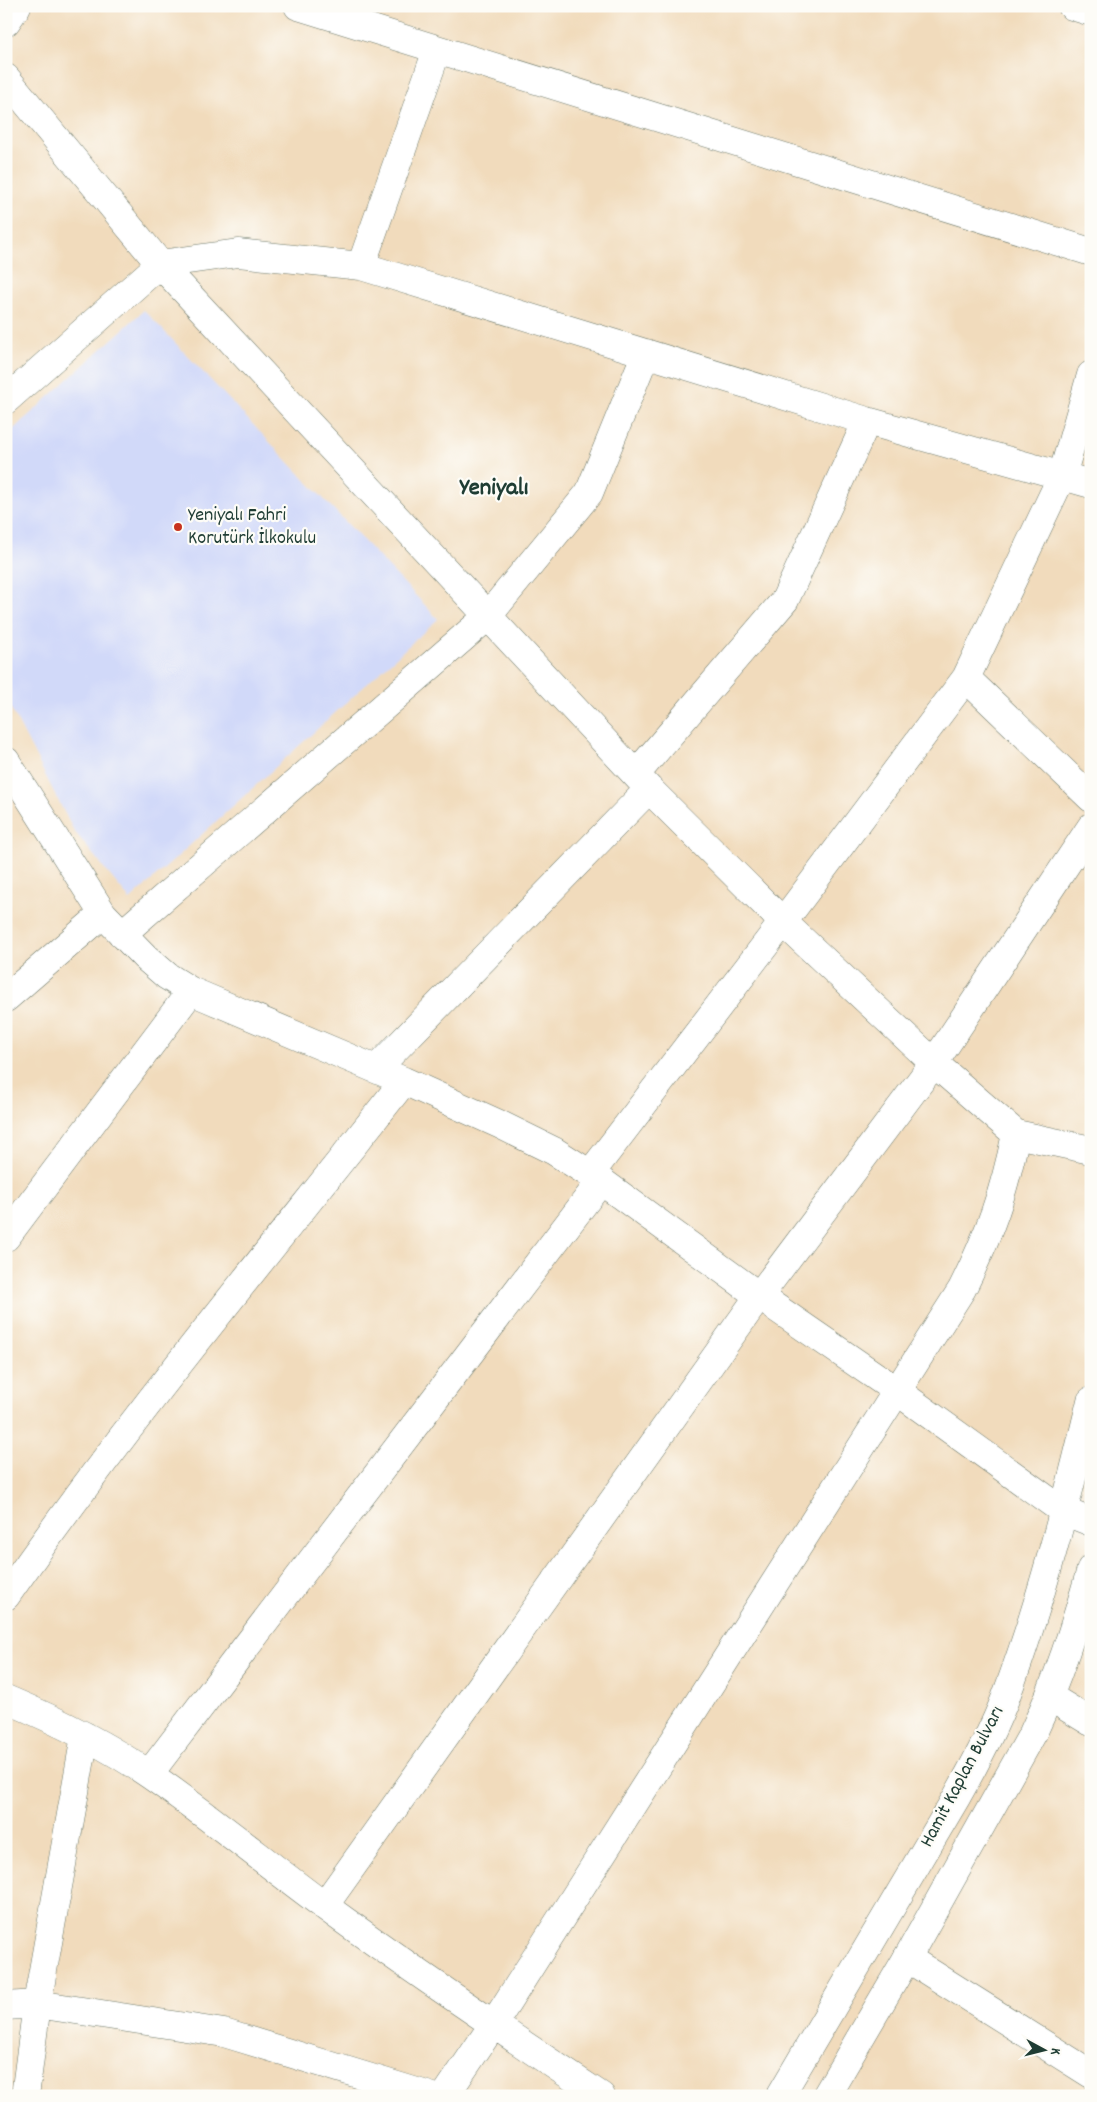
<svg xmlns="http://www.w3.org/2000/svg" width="1097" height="2102" font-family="Dekko,sans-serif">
<rect width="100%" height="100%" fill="#fdfcf7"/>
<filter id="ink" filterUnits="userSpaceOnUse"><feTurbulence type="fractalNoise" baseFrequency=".02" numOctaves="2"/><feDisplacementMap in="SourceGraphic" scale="10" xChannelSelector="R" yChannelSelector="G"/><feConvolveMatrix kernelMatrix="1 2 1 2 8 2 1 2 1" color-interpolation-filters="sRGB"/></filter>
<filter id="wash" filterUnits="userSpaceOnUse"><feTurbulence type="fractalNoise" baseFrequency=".0096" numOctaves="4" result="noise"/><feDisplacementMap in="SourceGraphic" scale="20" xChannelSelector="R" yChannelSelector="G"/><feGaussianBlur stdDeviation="1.12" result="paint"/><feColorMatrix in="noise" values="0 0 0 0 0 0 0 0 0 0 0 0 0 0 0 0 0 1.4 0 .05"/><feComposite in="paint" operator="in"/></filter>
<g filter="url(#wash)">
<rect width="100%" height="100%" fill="#f1dbbc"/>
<path fill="#d1d9f9" d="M144,310l294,309 -308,281 -56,-69 -68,-132v-263z"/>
</g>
<g filter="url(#ink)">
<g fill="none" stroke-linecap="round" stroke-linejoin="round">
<g stroke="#687464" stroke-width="29">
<path id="minor" d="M298,6l793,246
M1072,6l19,6
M6,22l11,-16
M6,78l154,186 489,525 134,133 151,141 82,71 75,16
M361,266l76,-216
M6,400l154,-136 78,-11 123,13 506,155 224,63
M966,678l125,120
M6,761l97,153 42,43 22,19 24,15 213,90 95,43 55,27 47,30 158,115 138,95 166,120 28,11
M636,774l149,-174 82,-179
M122,934l365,-317 102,-124 57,-140
M6,998l97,-84
M376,1069l273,-280
M590,1174l193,-252 183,-244 96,-202 29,-101
M6,1237l185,-246
M6,1596c124,-178 264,-345 398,-515
M1050,1697l41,25
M6,1699c50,21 99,45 144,76 59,41 115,87 173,130 90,66 184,129 278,191
M149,1774l452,-593
M324,1906l435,-610 175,-233 157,-236
M907,1958l184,116
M6,2006l31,-2 187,29 206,63
M25,2096l12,-92 48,-268
M445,2096l48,-71 469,-736c27,-54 42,-96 54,-155"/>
</g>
<g stroke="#687464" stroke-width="29">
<path id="secondary" d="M780,2096l176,-298c18,-32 36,-65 49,-99 36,-96 62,-198 86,-298
M826,2096l81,-138 126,-225c25,-53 42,-107 58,-164"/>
</g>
<use href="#minor" stroke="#fff" stroke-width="28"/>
<use href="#secondary" stroke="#fff" stroke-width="28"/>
</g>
</g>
<circle fill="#c8321e" stroke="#fdfcf7" stroke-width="2" cx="178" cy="527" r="5"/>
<g text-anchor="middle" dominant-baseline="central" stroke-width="4.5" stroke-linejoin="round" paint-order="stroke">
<g font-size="20" fill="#1f3d34" stroke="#fdfcf7" text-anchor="start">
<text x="188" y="516">Yeniyalı Fahri<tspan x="188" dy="23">Korutürk İlkokulu</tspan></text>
</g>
<g font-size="20" fill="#1f3d34" stroke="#fdfcf7">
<text transform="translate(963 1777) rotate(-62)">Hamit Kaplan Bulvarı</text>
</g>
<g font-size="25" font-weight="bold" fill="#1f3d34" stroke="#fdfcf7">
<text x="494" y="489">Yeniyalı</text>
</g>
</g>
<rect width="1097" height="2102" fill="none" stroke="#fdfcf7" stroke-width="25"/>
<g transform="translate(1044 2050) rotate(97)" stroke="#fdfcf7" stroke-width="4" paint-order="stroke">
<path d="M0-4L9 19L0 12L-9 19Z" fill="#1f3d34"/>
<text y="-8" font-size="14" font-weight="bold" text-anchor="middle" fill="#1f3d34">K</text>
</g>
</svg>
